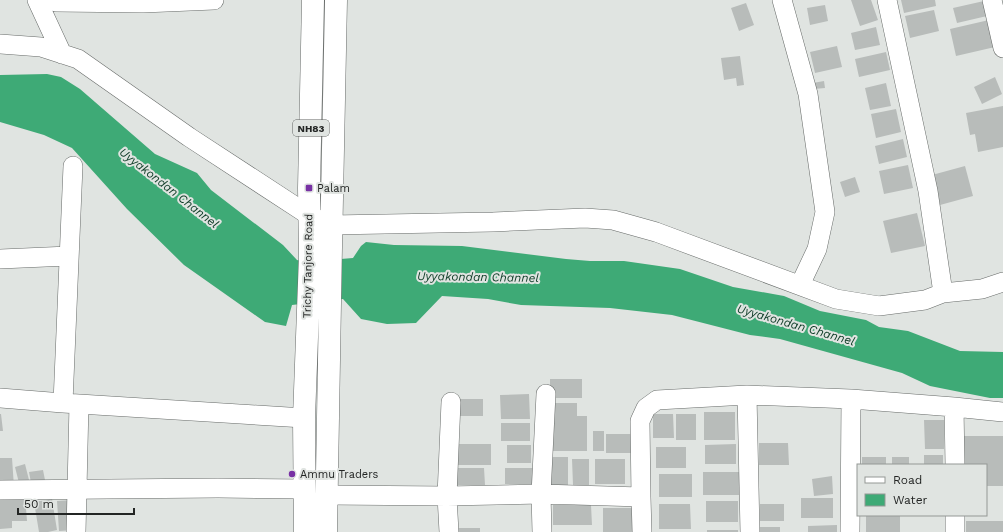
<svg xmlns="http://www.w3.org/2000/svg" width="1003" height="532" font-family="'Work Sans',sans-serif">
<rect width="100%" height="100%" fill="#e0e4e1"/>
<path fill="#3eaa76" d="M47,74l14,3 19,12 75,65 42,19 14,17 72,55 14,15 7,2 49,-4 8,-12 5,-4 28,3 68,1 104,13 24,2h34l56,8 53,18 51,9 36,15 46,9 13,7 29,4 52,20 43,1v46h-13l-60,-12 -28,-13 -122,-34 -30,-4 -78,-20 -62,-7 -89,-3 -33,-6 -46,-3 -26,27 -29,1 -26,-5 -18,-20 -51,6 -6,21 -21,-4 -81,-57 -57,-56 -55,-61 -28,-13 -44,-13v-47z"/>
<path fill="#b8bcba" d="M851,0h20l7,20 -18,6z
M901,0h34l1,6 -32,7z
M984,1l3,15 -30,7 -4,-15z
M746,3l8,22 -15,6 -8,-23z
M825,5l3,16 -18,4 -3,-17z
M934,10l5,21 -29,7 -5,-22z
M989,20l6,27 -39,9 -6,-27z
M876,27l4,18 -25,5 -4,-17z
M837,46l5,21 -27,6 -5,-21z
M886,52l4,18 -31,7 -4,-18z
M740,56l4,29 -7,1 -1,-8 -12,2 -3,-22z
M995,77l7,17 -20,10 -8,-17z
M824,81l1,7 -11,1 -1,-6z
M886,83l5,23 -21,4 -5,-22z
M1003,106v41l-25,5 -3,-18 -5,1 -4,-22z
M896,109l5,23 -25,6 -5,-24z
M903,139l4,18 -28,7 -4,-18z
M908,165l5,23 -29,6 -5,-23z
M965,166l8,30 -33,9 -8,-30z
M855,177l5,15 -15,5 -5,-15z
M917,213l8,33 -34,7 -8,-32z
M550,379h32v19h-32z
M529,394l1,25h-29l-1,-24z
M457,399h26v17h-26z
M550,403h27v13h10v35h-37z
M704,412h31v28h-31z
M0,414h1l2,17h-3z
M653,414h20l1,24h-21z
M676,414h20v26h-20z
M924,420h20v29h-19z
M501,423h29v18h-29z
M593,431h11v20h-11z
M606,434h27l1,19h-28z
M964,436h39v50h-17v-21h-22z
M759,443h29l1,22h-30z
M456,444h35v21h-35z
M736,444v20h-31v-19z
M507,445h24v18h-24z
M656,447h30v21h-30z
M924,455h19v10h-19z
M550,457h18v28h-18z
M862,457h24v8h-24z
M892,457h17v8h-17z
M0,458h12l2,29 -14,1z
M572,459h17v26h-16z
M595,459h30v25h-30z
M25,464l4,16 -10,3 -4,-16z
M456,468h28l1,17h-29z
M505,468h28v16h-28z
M43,470l3,15 -14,3 -3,-16z
M703,472h36v23h-36z
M659,474h33v23h-33z
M832,476l1,18 -19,2 -2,-17z
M25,495l2,26h-15v7l-12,1v-33z
M801,498h32v20h-32z
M52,499l5,31 -9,2h-9l-5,-30z
M73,500l2,30 -16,1 -2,-30z
M706,501h32v21h-32z
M659,504h31l1,25h-32z
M760,504h24v17h-24z
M553,505h38l1,20h-39z
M603,508h29v24h-29z
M866,515h34v17h-34z
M966,521h37v11h-37z
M837,525v7h-29v-6z
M759,527h21v5h-21z
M457,528h23v4h-23z
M707,530h31v2h-31z"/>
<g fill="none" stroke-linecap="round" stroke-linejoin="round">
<g stroke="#676b69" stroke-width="20">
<path id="minor" d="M37,0l25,54
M51,0l5,2 87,1 71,-3
M782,0l26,94 17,118 -8,37 -17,36
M887,0l41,191 15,102
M992,0l11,48
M0,44l41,3 37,12 111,78 121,79 22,9 161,-3 92,-4 28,2 43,12 180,67 43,7 46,-6 18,-7 39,-4 21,-7
M73,166l-10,237 241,15
M0,259l69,-3
M747,395l3,137
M0,398l63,5
M851,399l103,8
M955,465l-1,-58 49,5
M0,490l218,-2 86,1
M327,495l120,1 94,-2 100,3 1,35
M641,497l-1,-76 6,-13 11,-8 90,-5 104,4 -1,133
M955,515v17
M76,532l3,-128
M449,532l-2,-36 4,-94
M542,532l-1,-38 5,-100"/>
</g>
<g stroke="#676b69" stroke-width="23">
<path id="highway" d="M305,532l-1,-114 6,-162 -1,-68 4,-188
M326,532c2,-177 7,-355 10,-532"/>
</g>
<use href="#minor" stroke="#fff" stroke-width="19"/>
<use href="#highway" stroke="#fff" stroke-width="22"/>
</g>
<g fill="#7831a4" stroke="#e0e4e1" stroke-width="1.5">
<rect x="305" y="184" width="8" height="8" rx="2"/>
<circle cx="292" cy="474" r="4"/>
</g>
<g text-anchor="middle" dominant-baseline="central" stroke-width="4" stroke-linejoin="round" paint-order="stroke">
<rect fill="#e0e4e1" stroke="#5c5e5d" stroke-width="1" x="293" y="120" width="36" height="16" rx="3"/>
<g font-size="10" font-weight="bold" fill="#232524">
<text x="311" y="128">NH83</text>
</g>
<g font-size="11" fill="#232524" stroke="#e0e4e1" text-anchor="start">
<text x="317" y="188">Palam</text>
<text x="300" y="474">Ammu Traders</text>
</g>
<g font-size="11" fill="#232524" stroke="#e0e4e1">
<text transform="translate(308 266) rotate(-89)">Trichy Tanjore Road</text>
</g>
<g font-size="12" font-style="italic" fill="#0d3b26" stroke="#e0e4e1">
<text transform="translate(169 188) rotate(38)">Uyyakondan Channel</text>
<text transform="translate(478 277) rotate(1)">Uyyakondan Channel</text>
<text transform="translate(796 325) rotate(16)">Uyyakondan Channel</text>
</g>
</g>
<rect x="857" y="464" width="130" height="52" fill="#e0e4e1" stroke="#949895"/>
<rect x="865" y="477" width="20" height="6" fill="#ffffff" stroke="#949895"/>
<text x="893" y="484" font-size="12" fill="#232524">Road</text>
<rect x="865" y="494" width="20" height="12" fill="#3eaa76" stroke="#949895"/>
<text x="893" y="504" font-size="12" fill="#232524">Water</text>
<path d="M18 508v6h116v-6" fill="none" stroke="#232524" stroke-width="2"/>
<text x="24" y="508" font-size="12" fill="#232524" stroke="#e0e4e1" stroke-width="3" paint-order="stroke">50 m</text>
</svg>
